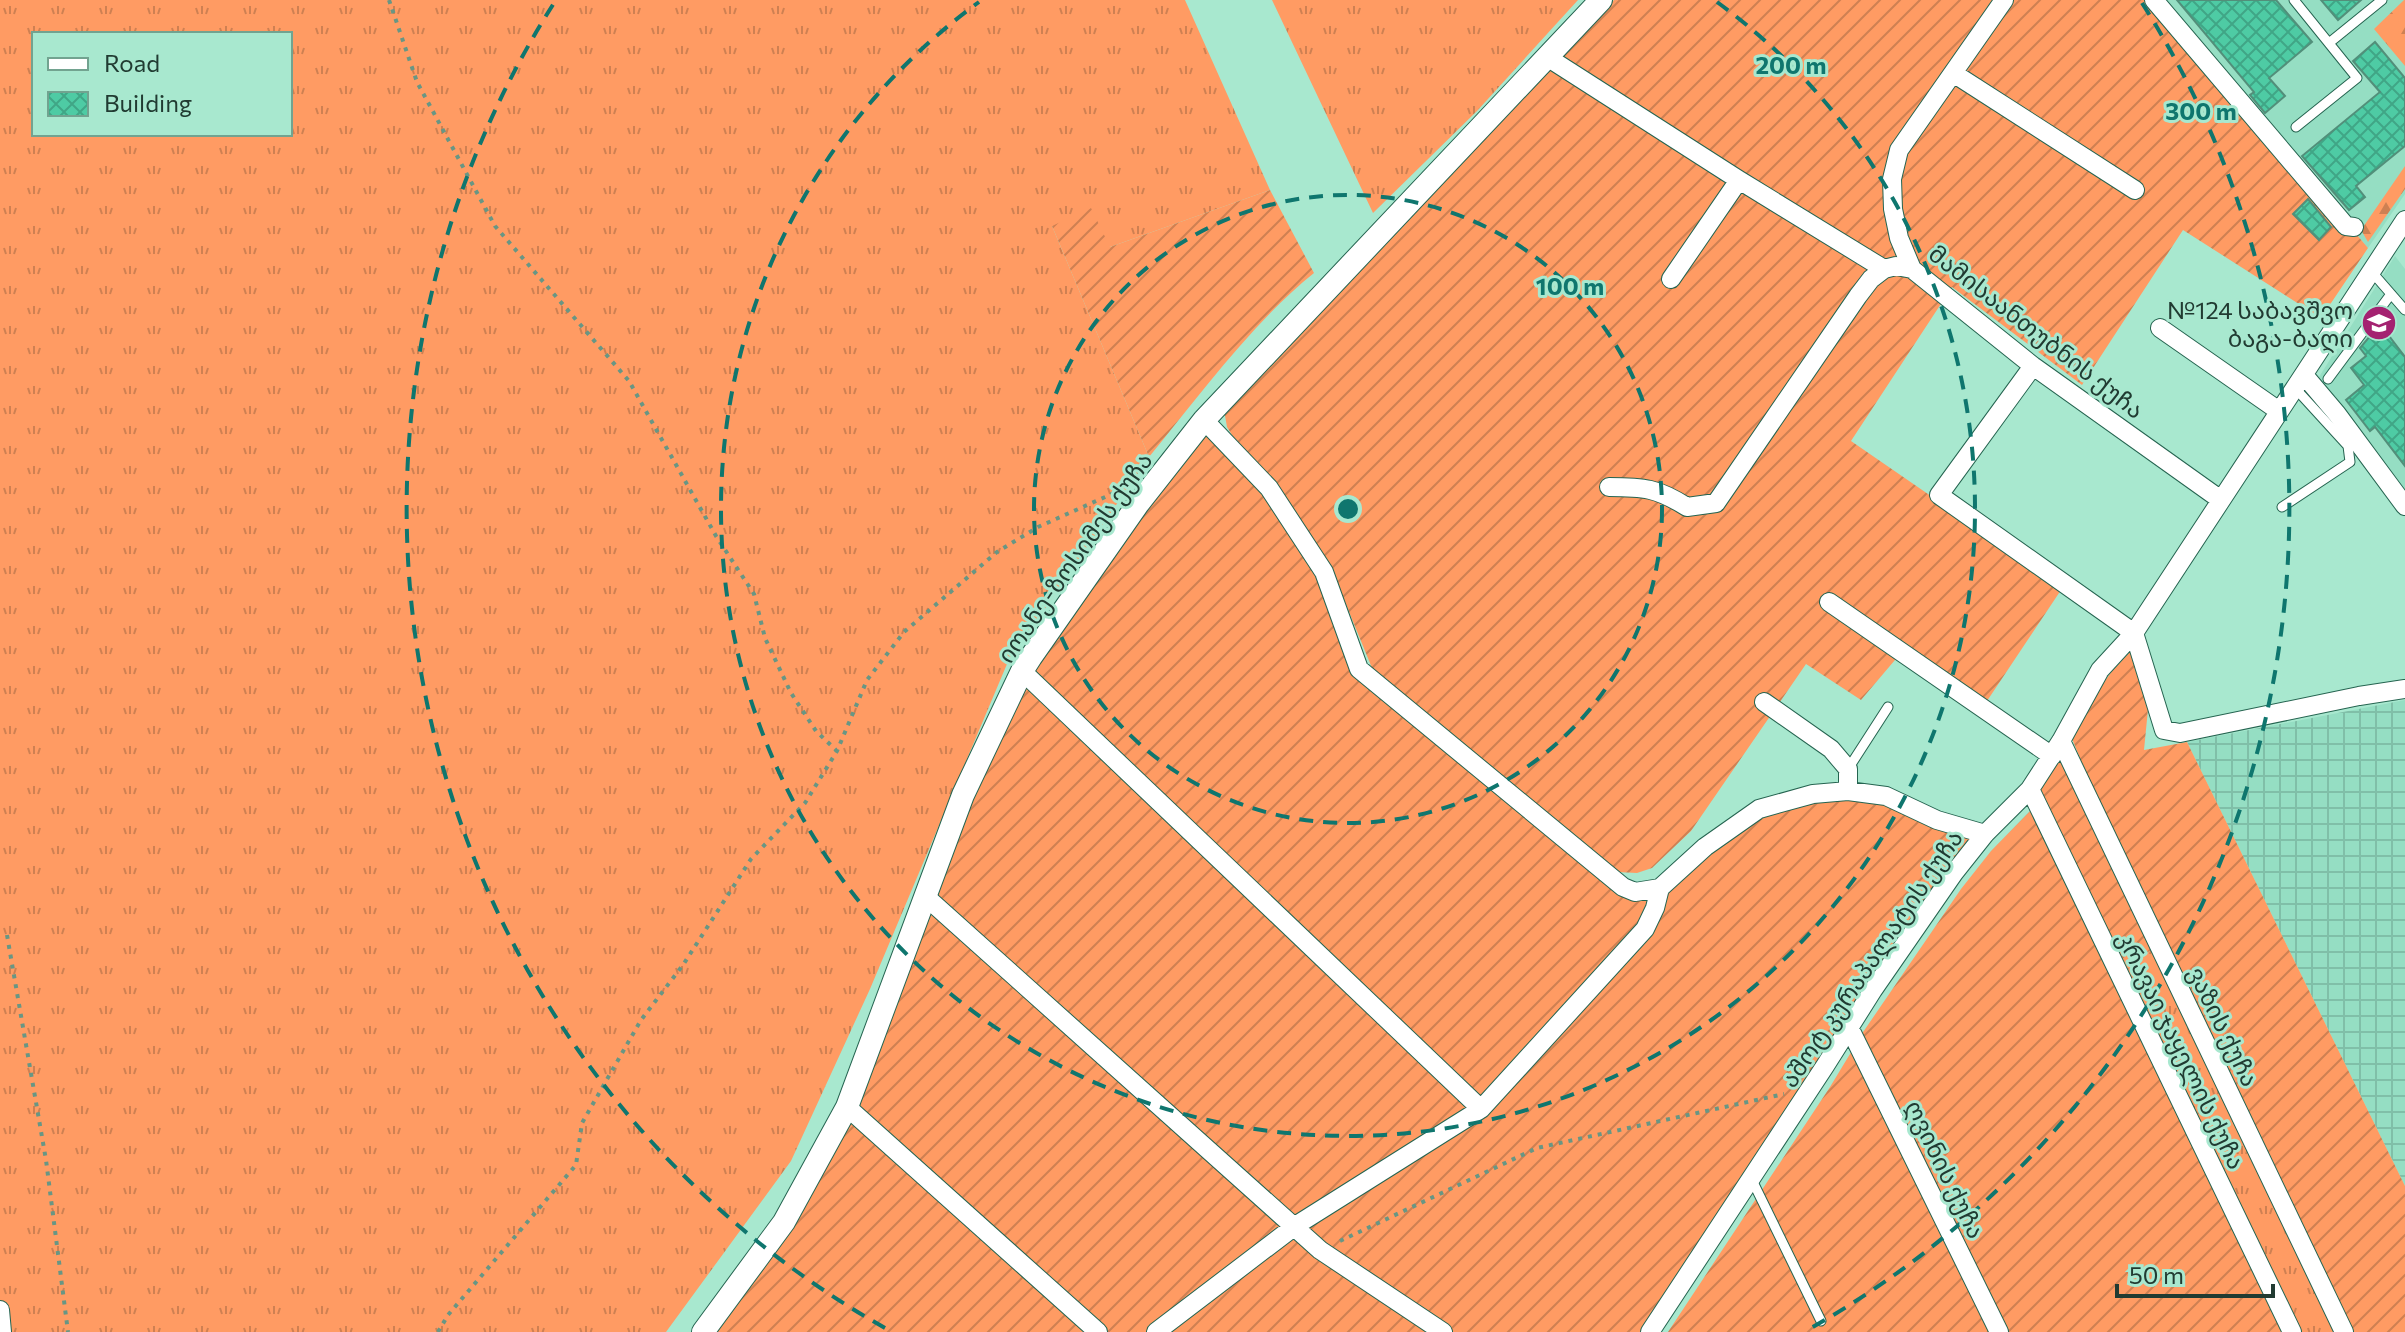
<svg xmlns="http://www.w3.org/2000/svg" width="2405" height="1332" font-family="Commissioner,'Noto Sans Georgian',sans-serif">
<defs>
<pattern id="industrial-grid" width="8" height="8" patternUnits="userSpaceOnUse" patternTransform="scale(2)"><rect width="8" height="8" fill="#95dec3"/><path d="M0 4h8M4 0v8" fill="none" stroke="#80bfa8"/></pattern>
<pattern id="grass-tufts" width="24" height="20" patternUnits="userSpaceOnUse" patternTransform="scale(2)"><rect width="24" height="20" fill="#ff9b63"/><path d="M3 7l-1-3M5 7V3M7 7l1-3M15 17l-1-3M17 17v-4M19 17l1-3" fill="none" stroke="#ce8052"/></pattern>
<pattern id="forest-firs" width="22" height="20" patternUnits="userSpaceOnUse" patternTransform="scale(2)"><rect width="22" height="20" fill="#ff9b63"/><path d="M5 1l3.5 6h-7zM16 11l3.5 6h-7z" fill="#ce8052"/></pattern>
<pattern id="garden-furrows" width="10" height="10" patternUnits="userSpaceOnUse" patternTransform="scale(2)"><rect width="10" height="10" fill="#ff9b63"/><path d="M-1 1l2-2M0 10L10 0M9 11l2-2" fill="none" stroke="#ce8052"/></pattern>
<pattern id="building-cross-hatch" width="8" height="8" patternUnits="userSpaceOnUse" patternTransform="scale(2)"><rect width="8" height="8" fill="#4ecba4"/><path d="M0 0l8 8M0 8l8-8" fill="none" stroke="#40a686"/></pattern>
</defs>
<rect width="100%" height="100%" fill="#a8e8cf"/>
<path fill="#95dec3" d="M2160,0h245v194l-37,54z
M2395,256l10,13v225l-86,-117z"/>
<path fill="url(#industrial-grid)" d="M2405,700v486l-218,-444z"/>
<path fill="url(#grass-tufts)" fill-rule="evenodd" d="M0,0h1185l85,190 -160,57 -58,-21 97,231 -142,207 -137,325 -79,172 -125,171h-663l-3,-20zM34,34h256v100h-256z
M1272,0h306l-101,111 -104,102z
M2159,946l185,386h-52l-175,-363z"/>
<path fill="url(#forest-firs)" d="M2404,0h1v66l-31,-37z
M2405,166v23l-37,53 -7,-12z"/>
<path fill="url(#garden-furrows)" d="M1614,0h546l208,248 -47,70 -138,-88 -101,155 -130,-98 -101,154 212,146 -76,114 -81,-54 -45,53 -55,-36 -115,167 -39,37 -15,5 -20,-1 -245,-204 -34,-83 -103,-145 -8,-13 -3,-17z
M1270,190l44,83c-61,49 -115,123 -165,184l-97,-231 39,-18 19,39z
M1204,420l120,152 35,97 264,218 25,4 111,-82 89,-18 137,43 -335,498h-947l144,-225 175,-436z
M2130,652l19,47 -5,51 43,-8 218,444v146h-53l-247,-511 -36,-90 43,-60z
M2061,741l98,205 -42,23 -87,-180z
M2034,807l253,525h-283l-145,-294 102,-149 30,-38z
M1853,1049l140,283h-325l162,-245z"/>
<path fill="url(#building-cross-hatch)" stroke="#528f7a" stroke-width="2" d="M2177,0h99l36,42 -43,36 16,18 -20,17 -15,-18 4,-3z
M2321,0h40l-23,20z
M2375,42l30,36v68l-49,40 9,11 -16,13 -47,-54 78,-64 -27,-31z
M2308,199l23,28 -12,13 -26,-26z
M2380,324l25,33v109l-30,-39 -5,4 -24,-31 18,-15 -13,-17 15,-12 -6,-8z"/>
<g fill="none" stroke-linecap="round" stroke-linejoin="round">
<g stroke="#256450" stroke-width="11">
<path id="service" d="M2294,0l63,78 -61,49
M2329,43l53,-43
M2371,271l34,39
M2328,379l63,-85
M2282,507l68,-45 -2,-16 -53,-58
M1848,769l40,-62
M1751,1178l70,143"/>
</g>
<g stroke="#256450" stroke-width="20">
<path id="minor" d="M2004,0l-105,150 -7,29 1,30 6,29 13,31 121,97 188,134
M2154,0l192,226 8,1
M1547,57l192,123 145,89 12,-3 16,3
M1953,73l182,117
M1671,279l68,-99
M2160,328l119,83
M2033,366l-94,129 195,138
M2304,375l33,39 68,92
M1204,420l65,68 55,84 35,97 264,218 12,5 25,-4 45,-41 54,-38 54,-15 35,-3 38,5 51,24 48,14
M1609,487c35,0 48,1 78,20l29,-4 142,-207 13,-17 13,-10
M1829,602l223,154
M2134,633l30,97 16,3 179,-37 46,-7
M1022,671l459,438
M1764,702l67,47 17,20v22
M2061,741l283,591
M2030,789l262,543
M926,897l394,353 123,82
M1849,1027l150,305
M847,1107l251,225
M0,1310l2,22
M1156,1332l139,-106 186,-117 164,-180 10,-21 5,-20
M1650,1332l175,-266 48,-76 81,-117 31,-39 45,-45 31,-48 39,-71 34,-37 271,-413"/>
</g>
<g stroke="#256450" stroke-width="24">
<path id="tertiary" d="M703,1332l81,-110 63,-115 116,-312 59,-124 9,-14 107,-153 66,-84 397,-420"/>
</g>
<path stroke="#689684" stroke-width="4" stroke-dasharray="4 6" stroke-linecap="butt" d="M389,0l28,82 78,144 134,155 87,155 38,58 11,44 26,55 25,38 20,19
M7,935l39,225 22,172
M1340,1241l197,-93 247,-54
M438,1332l10,-17 128,-150 6,-42 59,-103 42,-55 68,-106 54,-56 32,-52 30,-71 37,-48 93,-80 41,-25 85,-38"/>
<use href="#service" stroke="#fff" stroke-width="9"/>
<use href="#minor" stroke="#fff" stroke-width="18"/>
<use href="#tertiary" stroke="#fff" stroke-width="22"/>
</g>
<g fill="none" stroke="#0f766e" stroke-width="4" stroke-dasharray="14 10">
<circle cx="1348" cy="509" r="314"/>
<path d="M1717 2A627 627 0 1 1 979 2"/>
<path d="M885 1328A941 941 0 0 1 554 3M2142 3A941 941 0 0 1 1811 1328"/>
</g>
<defs>
<g id="school-disc" transform="scale(1.8)"><circle r="9.5" fill="#a42271" stroke="#a8e8cf"/><path d="M0-5L7-2L0 1L-7-2ZM-4 1L0 2.5L4 1V4Q0 6-4 4Z" fill="#fff"/></g>
</defs>
<g fill-rule="evenodd">
<use href="#school-disc" x="2379" y="323"/>
</g>
<g text-anchor="middle" dominant-baseline="central" stroke-width="6" stroke-linejoin="round" paint-order="stroke">
<g font-size="24" fill="#213b32" stroke="#a8e8cf" text-anchor="end">
<text x="2353" y="309">№124 საბავშვო<tspan x="2353" dy="28">ბაგა-ბაღი</tspan></text>
</g>
<g font-size="24" fill="#213b32" stroke="#a8e8cf">
<text transform="translate(2037 331) rotate(38)">მამისაანთუბნის ქუჩა</text>
<text transform="translate(1074 557) rotate(-55)">იოანე-ზოსიმეს ქუჩა</text>
<text transform="translate(1871 958) rotate(-56)">აშოტ კურაპალატის ქუჩა</text>
<text transform="translate(2224 1026) rotate(64)">ვაზის ქუჩა</text>
<text transform="translate(2182 1050) rotate(64)">კრავაი ჯაყელის ქუჩა</text>
<text transform="translate(1946 1169) rotate(64)">ღვინის ქუჩა</text>
</g>
</g>
<circle cx="1348" cy="509" r="12" fill="#0f766e" stroke="#a8e8cf" stroke-width="4"/>
<g font-size="24" text-anchor="middle" font-weight="bold" fill="#0f766e" stroke="#a8e8cf" stroke-width="6" stroke-linejoin="round" paint-order="stroke">
<text x="1791" y="74">200 m</text>
<text x="2201" y="120">300 m</text>
<text x="1570" y="295">100 m</text>
</g>
<rect x="32" y="32" width="260" height="104" fill="#a8e8cf" stroke="#72a390" stroke-width="2"/>
<rect x="48" y="58" width="40" height="12" fill="#ffffff" stroke="#72a390" stroke-width="2"/>
<text x="104" y="72" font-size="24" fill="#213b32">Road</text>
<rect x="48" y="92" width="40" height="24" fill="url(#building-cross-hatch)" stroke="#72a390" stroke-width="2"/>
<text x="104" y="112" font-size="24" fill="#213b32">Building</text>
<path d="M2117 1284v12h156v-12" fill="none" stroke="#213b32" stroke-width="4"/>
<text x="2129" y="1284" font-size="24" fill="#213b32" stroke="#a8e8cf" stroke-width="6" paint-order="stroke">50 m</text>
</svg>
